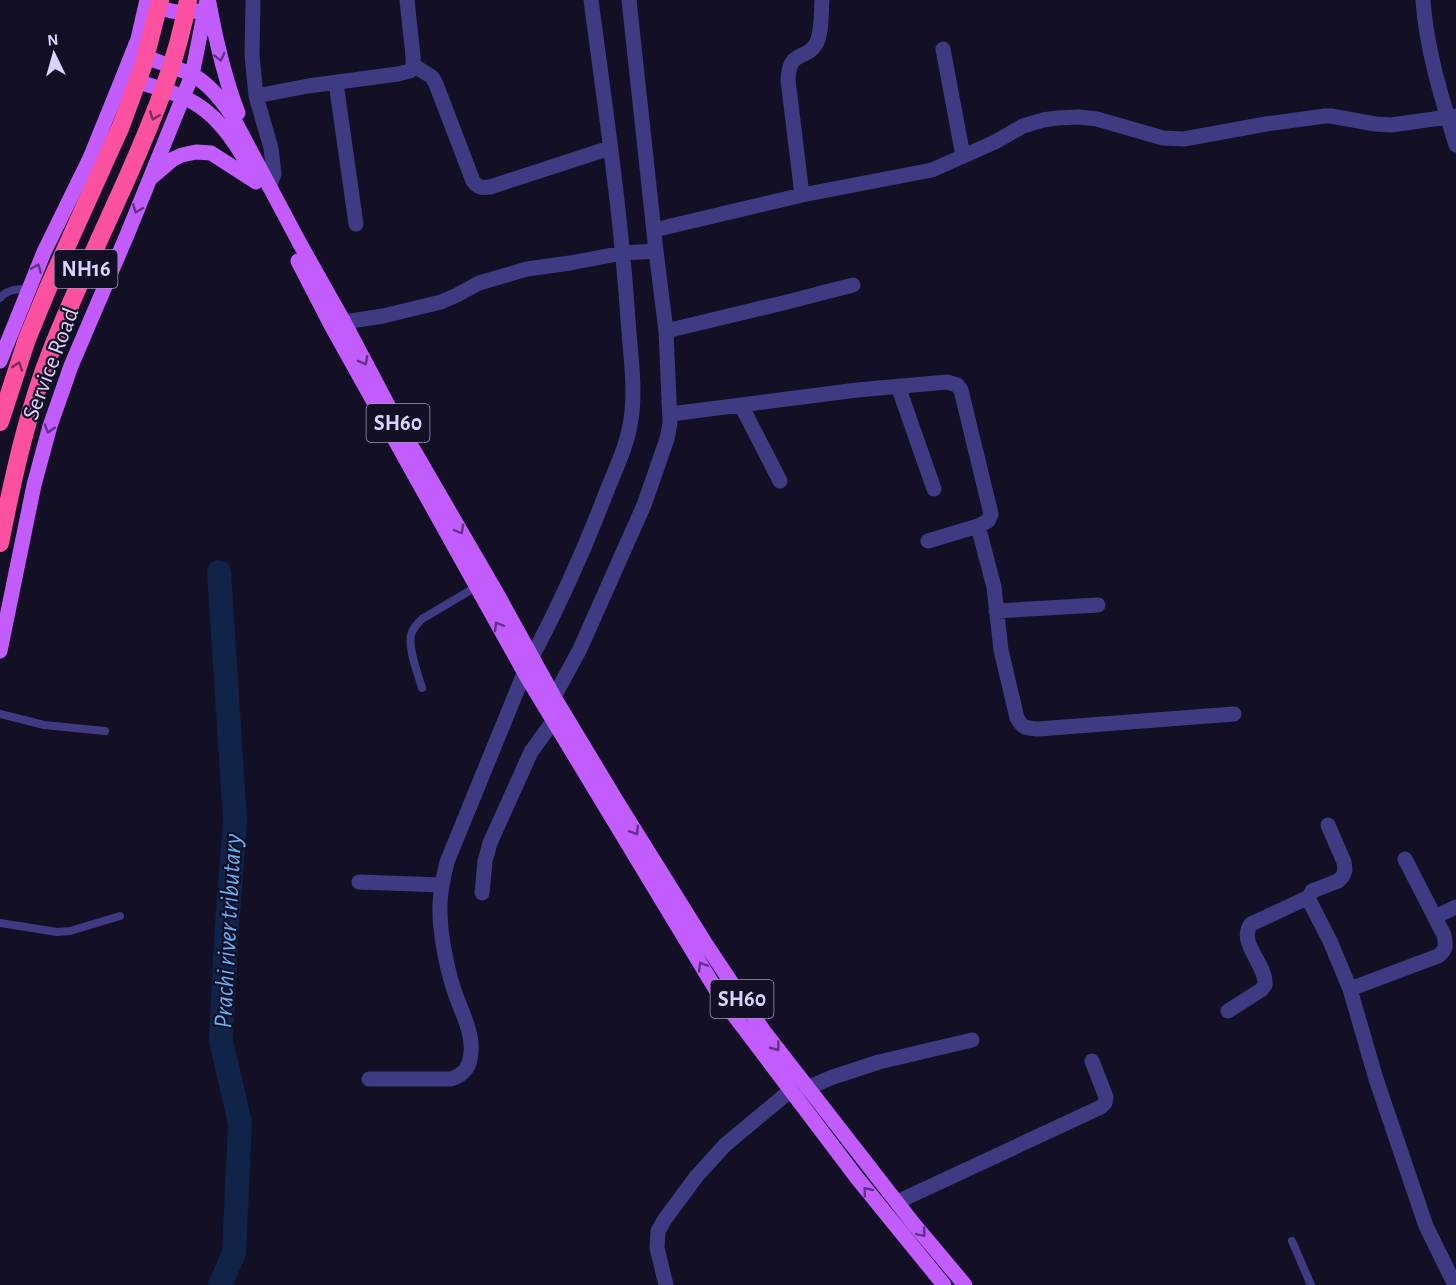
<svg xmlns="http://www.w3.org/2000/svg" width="1456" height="1285" font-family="'Alegreya Sans',sans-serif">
<rect width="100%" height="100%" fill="#130f24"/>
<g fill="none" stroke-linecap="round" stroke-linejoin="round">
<path stroke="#0f2448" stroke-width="24" d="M219,572l16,248 -9,120 -5,101 19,82 -6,130 -14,32"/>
<path stroke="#3f3b82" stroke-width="8" d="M0,298c8,-9 17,-9 29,-9
M422,688c-4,-14 -14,-39 -11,-53 2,-7 6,-11 11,-16l54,-32
M0,714l44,11 61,6
M0,923l57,9 13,-1 50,-15
M1292,1241l19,44"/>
<path stroke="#3f3b82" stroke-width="15" d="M253,0l-1,55 4,41 15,52 3,26 -5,13
M1423,0c3,48 19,99 33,145
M943,49l20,107
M413,65l19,12 4,7 37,97c5,7 9,7 17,6l120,-39
M336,83l20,141
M256,96l52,-10 90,-12 12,-3 3,-6v-9l-6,-56
M802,195l-14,-115c1,-31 18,-19 28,-36 6,-10 5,-33 6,-44
M654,230l148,-35 130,-25 63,-28 28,-16 20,-6 14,-2 22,-1 18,2 66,19 21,1 82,-15 59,-8h6l44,8 16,1 65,-9
M344,322l39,-6 58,-14 16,-7 22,-12 48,-14 43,-6 53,-10 33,-2
M666,331l117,-28 70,-18
M898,386l36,103
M741,405l39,76
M671,414l186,-24 90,-8 10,3 4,5 30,124 -3,7 -10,5 -50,15
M978,526l16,61 7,63 16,68c6,11 10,10 21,11l196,-15
M996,611l102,-6
M532,657c29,-55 54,-111 76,-169 9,-22 20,-45 23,-69 5,-29 -1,-69 -3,-99 -7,-107 -23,-214 -37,-320
M554,697l26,-48 64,-144 23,-66 3,-16 -4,-92 -10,-80 -27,-251
M1328,825l16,37 1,8 -2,6 -5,5 -26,10 -3,6 1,5 20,39 20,48 26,90 50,147 28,57
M359,882l83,3
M482,893l3,-32 5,-18 41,-91 23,-32
M1435,917l21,-10
M1350,989l88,-33c9,-7 8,-11 6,-21l-39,-76
M1228,1011l33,-21 4,-5c2,-21 -28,-42 -14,-61l58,-27
M369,1079h82c14,-5 19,-12 20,-27 2,-21 -11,-43 -17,-62 -7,-21 -14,-56 -14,-78 -1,-17 3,-34 7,-50l78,-191
M807,1088l26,-11 46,-15 93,-22
M897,1202l204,-95 4,-4 1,-6 -14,-36
M666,1285l-9,-37 1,-17 7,-12 31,-42 29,-32 66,-55"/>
<path stroke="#c35cfc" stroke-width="15" d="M151,0c10,12 31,14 45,11
M209,3c7,38 15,74 29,110
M133,52c19,8 39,14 58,22 17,9 30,25 40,40l68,128 45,80 47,89 105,181 58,105 62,103 91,146 56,84 150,193 52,62
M123,77c20,7 43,12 62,21 29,13 48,40 63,67
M152,177l21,-18 9,-4 14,-3 15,1 45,29
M298,261l33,64 196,352 194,321 136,180 87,107
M0,361l44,-109 46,-94 28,-69 20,-50 9,-39
M0,651l34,-166 16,-59 21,-60 56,-131 65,-160 15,-75"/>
<path stroke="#fc50a0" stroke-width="18" d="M0,422l27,-83 21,-51 73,-162 22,-60 17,-66
M0,543c13,-65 28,-135 53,-197 23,-57 50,-114 75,-170 25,-57 49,-114 60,-176"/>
</g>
<defs><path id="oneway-chevron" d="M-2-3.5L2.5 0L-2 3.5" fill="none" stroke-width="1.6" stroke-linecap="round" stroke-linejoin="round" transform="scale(1.5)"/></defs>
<g stroke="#623285">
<use href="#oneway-chevron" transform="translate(220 57) rotate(76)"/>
<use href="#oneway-chevron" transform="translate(137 209) rotate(111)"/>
<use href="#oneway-chevron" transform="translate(37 268) rotate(-68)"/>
<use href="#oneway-chevron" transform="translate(364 361) rotate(62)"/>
<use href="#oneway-chevron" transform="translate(49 429) rotate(107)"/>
<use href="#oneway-chevron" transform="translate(460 530) rotate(60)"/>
<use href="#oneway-chevron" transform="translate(498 626) rotate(-120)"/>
<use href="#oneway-chevron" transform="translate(635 831) rotate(58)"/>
<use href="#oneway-chevron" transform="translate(702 966) rotate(-121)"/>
<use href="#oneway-chevron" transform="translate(776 1047) rotate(53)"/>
<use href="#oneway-chevron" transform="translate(867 1191) rotate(-129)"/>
<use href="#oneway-chevron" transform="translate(922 1233) rotate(50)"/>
</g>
<g stroke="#7c2c5c">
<use href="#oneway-chevron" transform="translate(154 116) rotate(111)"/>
<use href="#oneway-chevron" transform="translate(18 366) rotate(-71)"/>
</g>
<g text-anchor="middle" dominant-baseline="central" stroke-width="4.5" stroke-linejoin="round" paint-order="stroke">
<g fill="#130f24" stroke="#9e98bd" stroke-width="1.5">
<rect x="54.5" y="250" width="63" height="38" rx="4.5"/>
<rect x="366.5" y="404" width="63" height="38" rx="4.5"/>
<rect x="710.5" y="980" width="63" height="38" rx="4.5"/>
</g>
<g font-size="22" font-weight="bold" fill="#d9d3fe">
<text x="86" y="269">NH16</text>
<text x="398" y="423">SH60</text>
<text x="742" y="999">SH60</text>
</g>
<g font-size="24" fill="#d9d3fe" stroke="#130f24">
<text transform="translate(51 364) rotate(-69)">Service Road</text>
</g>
<g font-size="26" font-style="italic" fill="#63b3fc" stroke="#130f24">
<text transform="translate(228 931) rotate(-87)">Prachi river tributary</text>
</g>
</g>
<g transform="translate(54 54) rotate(355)" stroke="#130f24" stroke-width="4.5" paint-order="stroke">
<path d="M0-4.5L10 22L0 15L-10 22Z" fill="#d9d3fe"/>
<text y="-9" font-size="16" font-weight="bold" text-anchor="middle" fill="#d9d3fe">N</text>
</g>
</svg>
